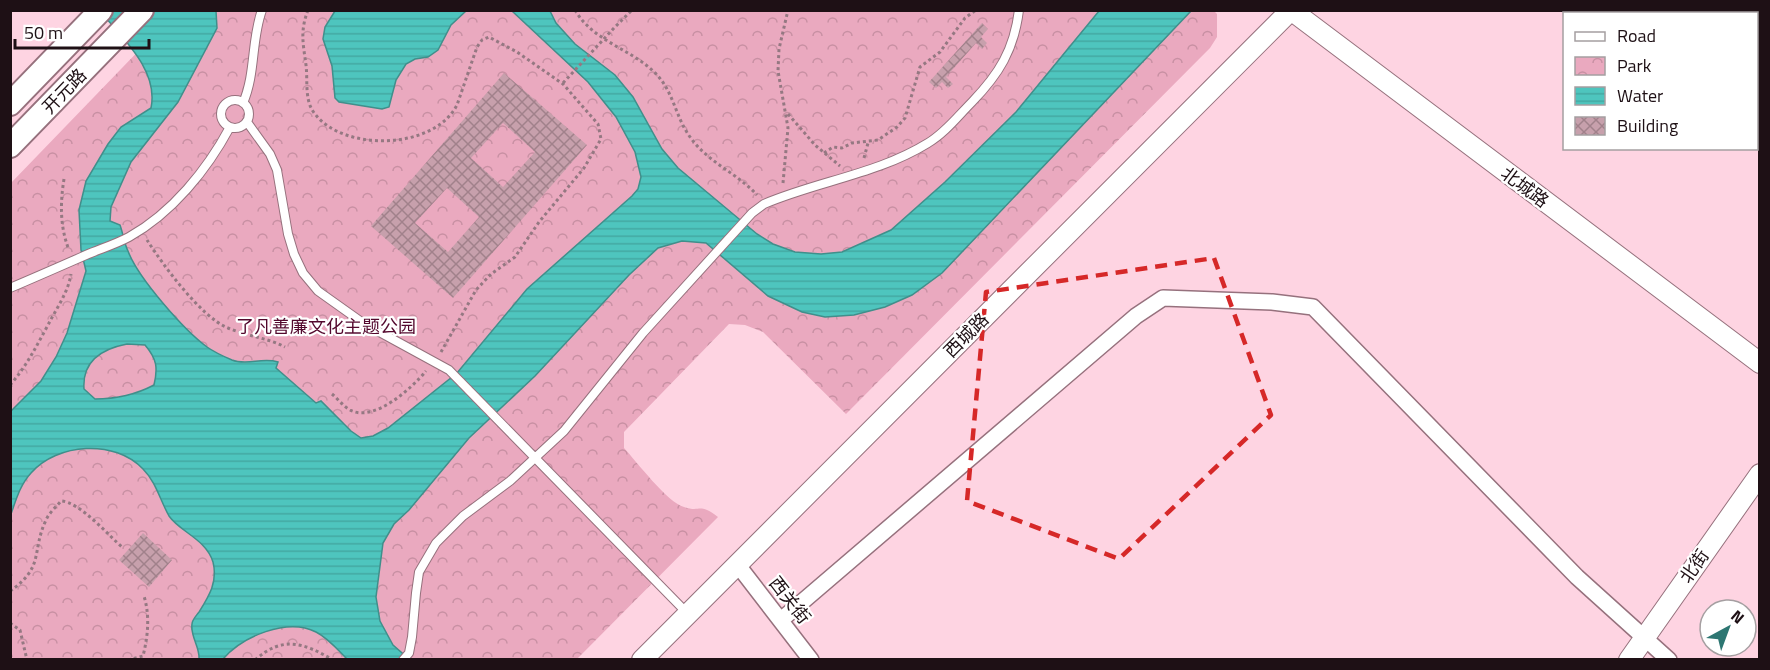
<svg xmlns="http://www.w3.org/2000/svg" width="1770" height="670" font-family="'Titillium Web','Noto Sans SC',sans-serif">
<defs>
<pattern id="park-crowns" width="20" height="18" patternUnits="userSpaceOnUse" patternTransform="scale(1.5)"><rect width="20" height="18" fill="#eaa9bf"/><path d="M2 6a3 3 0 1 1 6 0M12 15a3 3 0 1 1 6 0" fill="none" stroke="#c890a3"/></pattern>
<pattern id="water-rules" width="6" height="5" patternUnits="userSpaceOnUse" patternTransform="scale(1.5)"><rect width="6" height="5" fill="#4ec5be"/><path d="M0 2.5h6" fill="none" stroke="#44a8a2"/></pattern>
<pattern id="building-cross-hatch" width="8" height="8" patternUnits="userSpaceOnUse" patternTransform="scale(1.5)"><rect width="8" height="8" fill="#c7a0ac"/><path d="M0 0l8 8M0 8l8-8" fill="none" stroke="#a1818b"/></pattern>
</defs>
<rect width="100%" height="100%" fill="#fed4e2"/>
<path fill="url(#park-crowns)" d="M1213,10l4,4v23l-7,11 -364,366 -83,-82 -18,-7 -16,-1 -105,108v16c12,13 44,55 60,59 17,6 14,-5 34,10l-141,142h-566l-1,-475 167,-173z"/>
<path fill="url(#water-rules)" stroke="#408f8b" stroke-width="1.5" fill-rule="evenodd" d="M100,11h116l1,17 -39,74 -47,60 -20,45 -1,14 10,4c3,8 4,18 8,26 10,27 56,79 79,96 7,5 18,10 25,13 15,6 30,-3 46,2l-2,6 40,35 5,-2 30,30 10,7 12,-2 15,-8 69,-55 70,-84 105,-93 6,-7 3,-12 -6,-25 -19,-35 -28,-35 -76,-71h38l6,12 19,21 40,31 18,22 29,52 16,19 79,66 16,10 22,8 26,2 21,-2 49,-22 54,-48 71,-70 83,-101h92l-249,262 -30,22 -27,12 -31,8 -29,2 -23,-5 -34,-16 -62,-53 -24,-2 -24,7 -29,27 -94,101 -66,62 -60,72 -15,14 -11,19 -7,54 4,24 13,24 16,14h-62c-9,-9 -19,-21 -31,-27 -29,-15 -74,5 -93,27h-24c1,-12 -9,-23 -7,-35 0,-4 4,-8 7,-12 10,-16 19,-30 14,-50 -7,-23 -33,-30 -44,-46 -9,-16 -13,-34 -26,-47 -28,-30 -86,-26 -112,4 -11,12 -15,27 -20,41v-103l30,-30 15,-24 11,-24 19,-62 -5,-21 -2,-40 7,-29 22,-37 13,-17 30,-19c8,-38 -29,-70 -51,-97zM127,344l18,1c12,14 13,23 9,40 -19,10 -37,14 -59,14l-11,-10c-2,-28 17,-40 43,-45z
M335,11v-1l131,1 -15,14 -13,25 -10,7 -13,2 -9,5 -10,16 -7,27 -7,2 -43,-7 -4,-4 -3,-32 -9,-27 2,-12z"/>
<path fill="url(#building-cross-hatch)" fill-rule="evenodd" d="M982,23l6,6 -7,8 6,6 -5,6 -6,-6 -30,34 7,7 -5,4 -6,-6 -6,6 -7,-6z
M504,73l83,72 -134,153 -82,-72zM503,123l32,29 -32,35 -32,-29zM447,188l32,29 -31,35 -33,-29z
M143,533l29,27 -23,27 -30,-27z"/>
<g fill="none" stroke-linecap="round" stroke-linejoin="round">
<g stroke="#96717d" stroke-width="10">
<path id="service" d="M221 114a14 14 0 1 1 28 0a14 14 0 1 1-28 0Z
M243,103c13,-30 8,-63 19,-93
M247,122l23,32 7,16 11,64 6,20 9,19 15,18 45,32 86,47 239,244
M10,288c26,-11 51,-22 76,-33 14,-6 30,-11 43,-18 43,-24 78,-67 101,-110
M403,660l6,-7 3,-16 4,-44 3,-21 17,-29 27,-27 47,-35 54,-50 79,-98 109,-120 12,-9c54,-23 114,-30 164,-61 17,-10 30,-27 44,-41 27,-28 42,-52 47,-92"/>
</g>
<g stroke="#96717d" stroke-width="18">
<path id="minor" d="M737,564l74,96
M781,620l355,-304 27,-18 109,4 41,5 264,270 92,83"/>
</g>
<g stroke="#96717d" stroke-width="22">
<path id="tertiary" d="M1291,10l469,353
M642,660l649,-650
M1629,660l131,-186"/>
</g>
<g stroke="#96717d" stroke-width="26">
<path id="secondary" d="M10,104l91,-94
M10,146l132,-136"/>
</g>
<path stroke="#957882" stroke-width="3" stroke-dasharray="3 3" stroke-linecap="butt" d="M308,10c-8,21 -5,33 -2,55 2,16 -2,36 9,49 29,38 119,36 142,-9l20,-58 5,-7 7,-3 28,15 46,32 35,40 3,15 -17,29 -45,54 -24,35 -24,17 -15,16 -35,62
M575,10c19,33 59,39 83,66 15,17 18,40 30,58 18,28 48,38 69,61
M563,83l51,-55 18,-18
M788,114l27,31 25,21
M824,153l9,-6 9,1 10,-5 26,-3 19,-13 8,-9 15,-51 20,-15 25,-34 11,-8
M864,158l4,-15
M64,179c-4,25 -4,48 5,71
M783,183l5,-55 -10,-57 1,-22 9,-39
M147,240c16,25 54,77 81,88 19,8 40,10 57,19
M10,385c16,-18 26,-38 38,-60 8,-16 20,-32 23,-51
M332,394c6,5 11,12 18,16 24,13 62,-22 76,-39
M10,591c35,-24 21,-39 36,-71 3,-7 10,-13 15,-19 19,1 47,34 62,47
M10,623l10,7 7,30
M128,660l15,-4c5,-20 7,-40 1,-60
M255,660c28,-25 49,-17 78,0"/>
<use href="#service" stroke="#fff" stroke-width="8"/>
<use href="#minor" stroke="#fff" stroke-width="15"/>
<use href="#tertiary" stroke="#fff" stroke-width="20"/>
<use href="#secondary" stroke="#fff" stroke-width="22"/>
</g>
<path fill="none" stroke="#d62828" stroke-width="4.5" stroke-dasharray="12 8" stroke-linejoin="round" d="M1214,258l57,157 -152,144 -152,-58 19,-209z"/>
<g text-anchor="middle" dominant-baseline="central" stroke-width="4.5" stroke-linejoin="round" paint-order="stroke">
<g font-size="18" fill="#1e1015" stroke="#fff">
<text transform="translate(64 91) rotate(-46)">开元路</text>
<text transform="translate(1525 187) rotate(37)">北城路</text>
<text transform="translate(966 335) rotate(-45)">西城路</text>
<text transform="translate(1694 566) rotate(-55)">北街</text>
<text transform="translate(790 600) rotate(52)">西关街</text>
</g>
<g font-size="18" fill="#53082d" stroke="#fff">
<text x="326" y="326">了凡善廉文化主题公园</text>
</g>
</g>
<rect width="1770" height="670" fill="none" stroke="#1e1015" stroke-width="24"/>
<rect x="1563" y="12" width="195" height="138" fill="#ffffff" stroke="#a59fa1" stroke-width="1.5"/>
<rect x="1575" y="32" width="30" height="9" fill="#ffffff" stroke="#a59fa1" stroke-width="1.5"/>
<text x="1617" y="42" font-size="18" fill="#1e1015">Road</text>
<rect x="1575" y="57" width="30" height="18" fill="url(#park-crowns)" stroke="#a59fa1" stroke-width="1.5"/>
<text x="1617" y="72" font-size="18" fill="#1e1015">Park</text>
<rect x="1575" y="87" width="30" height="18" fill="url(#water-rules)" stroke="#a59fa1" stroke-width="1.5"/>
<text x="1617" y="102" font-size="18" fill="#1e1015">Water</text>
<rect x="1575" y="117" width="30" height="18" fill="url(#building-cross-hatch)" stroke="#a59fa1" stroke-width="1.5"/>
<text x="1617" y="132" font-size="18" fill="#1e1015">Building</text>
<g transform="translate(1728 628) rotate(41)"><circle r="28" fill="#ffffff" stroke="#a59fa1" stroke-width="1.5"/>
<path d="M0-4.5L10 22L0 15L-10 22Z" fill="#2d7672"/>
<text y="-9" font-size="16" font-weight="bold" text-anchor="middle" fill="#1e1015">N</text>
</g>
<path d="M15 39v9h134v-9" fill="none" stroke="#1e1015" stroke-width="3"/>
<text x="24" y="39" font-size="18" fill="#1e1015" stroke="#ffffff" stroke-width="4.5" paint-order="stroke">50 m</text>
</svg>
